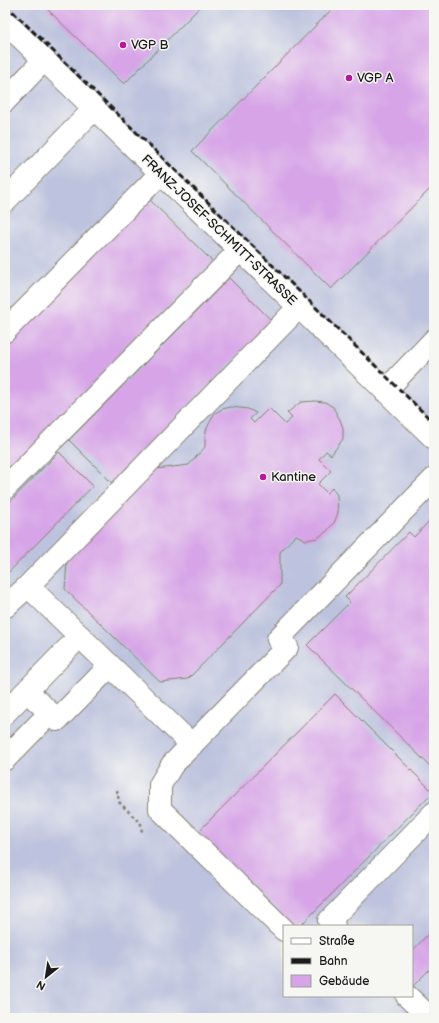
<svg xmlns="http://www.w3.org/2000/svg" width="439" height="1023" font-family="'Balsamiq Sans',sans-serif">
<rect width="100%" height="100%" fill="#f6f6f2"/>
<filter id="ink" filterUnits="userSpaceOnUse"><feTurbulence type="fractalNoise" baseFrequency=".025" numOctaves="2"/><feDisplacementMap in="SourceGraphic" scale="8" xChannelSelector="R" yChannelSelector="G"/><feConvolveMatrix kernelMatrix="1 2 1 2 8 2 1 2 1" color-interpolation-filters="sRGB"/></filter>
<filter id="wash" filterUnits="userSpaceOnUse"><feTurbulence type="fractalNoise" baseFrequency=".012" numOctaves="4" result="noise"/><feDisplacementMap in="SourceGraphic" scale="16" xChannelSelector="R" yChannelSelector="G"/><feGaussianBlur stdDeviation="0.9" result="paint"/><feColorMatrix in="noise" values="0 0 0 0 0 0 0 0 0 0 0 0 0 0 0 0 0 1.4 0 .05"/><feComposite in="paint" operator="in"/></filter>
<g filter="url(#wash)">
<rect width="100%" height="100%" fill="#ede4c8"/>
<path fill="#bdc3de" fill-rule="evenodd" d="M5,5h429v1013h-429zM284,926h128v70h-128z"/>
<g id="blocks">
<path fill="#d7a5e7" d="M43,5h159l-78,79z
M336,5h98v180l-103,104 -139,-138z
M147,197l66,65 -208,212v-132z
M229,278l43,43 -160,162 -43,-43z
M315,401l10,1 8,5 7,13 3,8v11l-12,16 -5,-4 -7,8 12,12 -13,13 9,9 5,-5 5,7 1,18 -4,10 -8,9 -9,6 -11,2 -10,-5 -16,17v33l-92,94 -28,3 -95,-93 2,-28 89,-92 33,-4 16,-18v-11l2,-8 7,-14 8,-5 9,-2 17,2 8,4 -6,6 4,4 15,-15 16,16 7,-6 -5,-5 5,-4 9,-7z
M59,452l34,34 -88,90v-69z
M434,516v254l-127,-125 43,-43 -5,-5 64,-65 5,5z
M335,694l98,98 -133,134h-7l-95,-94z
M434,928v37l-21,21 -1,-1v-34z"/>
</g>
</g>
<g filter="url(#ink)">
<use href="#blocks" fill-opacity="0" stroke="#848072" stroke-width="1"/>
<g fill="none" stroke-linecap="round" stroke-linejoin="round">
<g stroke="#848072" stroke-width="24">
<path id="minor" d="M5,22l429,416
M5,101l39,-41
M5,201l89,-92
M5,331l156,-158
M385,391l49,-51
M5,488l235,-238
M5,607l23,-21
M5,713l75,-77
M50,713l7,7 53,-54
M192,745l-164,-159 271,-279
M5,759l45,-46 -23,-22
M334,926l-5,-5 105,-108
M284,930l-124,-121v-24l12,-20 115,-118 -9,-8 156,-160
M407,996l23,22"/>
</g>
<path stroke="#848072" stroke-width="2.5" stroke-dasharray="3 3" stroke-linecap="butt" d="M117,790l2,12 22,22 1,9"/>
<use href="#minor" stroke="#fff" stroke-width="22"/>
<path stroke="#1c1c1c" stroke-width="3" stroke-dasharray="6 3" stroke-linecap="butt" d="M6,5l428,418"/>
</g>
</g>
<g fill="#b5179e" stroke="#f6f6f2" stroke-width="1.5">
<circle cx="123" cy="45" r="4"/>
<circle cx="349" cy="78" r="4"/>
<circle cx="263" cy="477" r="4"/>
</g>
<g text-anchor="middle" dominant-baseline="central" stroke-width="3" stroke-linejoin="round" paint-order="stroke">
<g font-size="13" fill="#1c1c1c" stroke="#f6f6f2" text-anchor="start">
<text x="131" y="45">VGP B</text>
<text x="357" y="78">VGP A</text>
<text x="271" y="477">Kantine</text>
</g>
<g font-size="13" fill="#1c1c1c" stroke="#f6f6f2">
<text transform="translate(219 230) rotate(44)">FRANZ-JOSEF-SCHMITT-STRASSE</text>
</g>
</g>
<rect width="439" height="1023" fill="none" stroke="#f6f6f2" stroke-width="20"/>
<rect x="283" y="925" width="130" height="72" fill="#f6f6f2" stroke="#9f9f9c"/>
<rect x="291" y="938" width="20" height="6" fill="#ffffff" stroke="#9f9f9c"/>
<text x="319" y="945" font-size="12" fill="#1c1c1c">Straße</text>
<rect x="291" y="958" width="20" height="6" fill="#1c1c1c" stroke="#9f9f9c"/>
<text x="319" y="965" font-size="12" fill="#1c1c1c">Bahn</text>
<rect x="291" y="975" width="20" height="12" fill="#d7a5e7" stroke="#9f9f9c"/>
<text x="319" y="985" font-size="12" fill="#1c1c1c">Gebäude</text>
<g transform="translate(46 977) rotate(210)" stroke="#f6f6f2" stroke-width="3" paint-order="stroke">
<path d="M0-3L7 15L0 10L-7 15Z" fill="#1c1c1c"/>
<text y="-6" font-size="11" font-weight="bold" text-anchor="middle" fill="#1c1c1c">N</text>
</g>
</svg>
